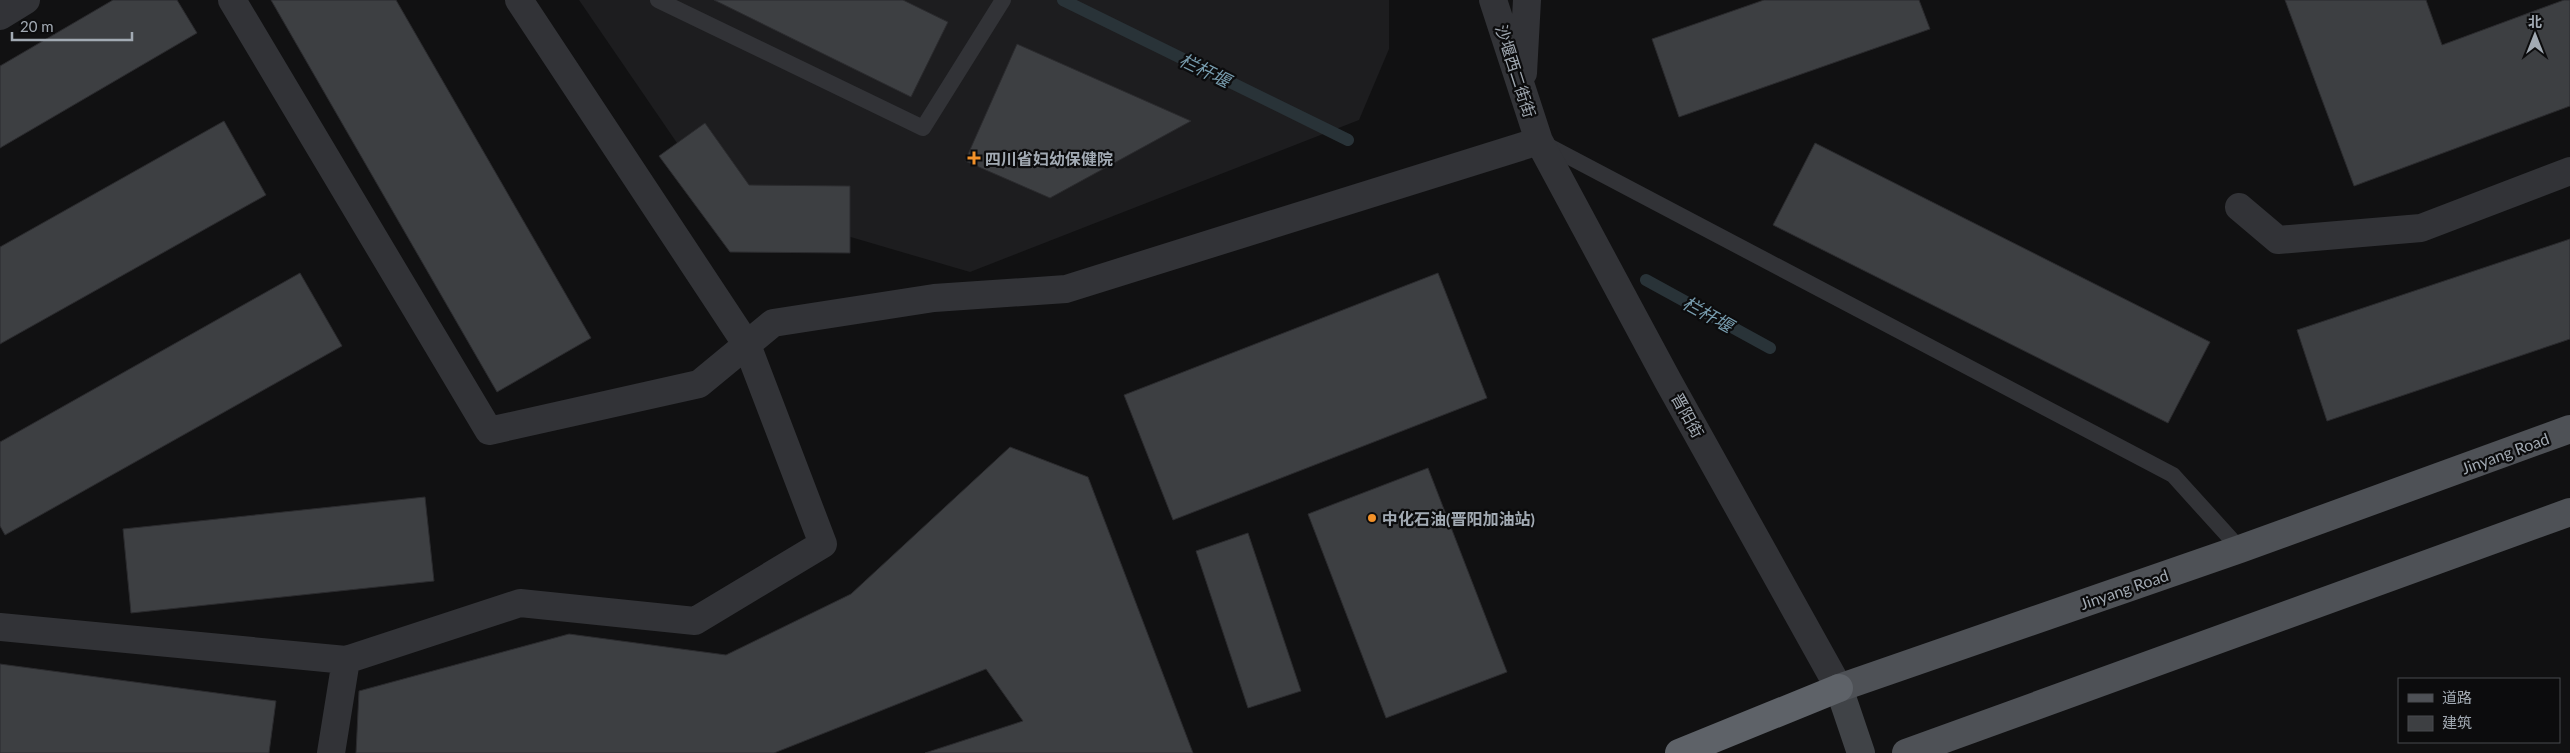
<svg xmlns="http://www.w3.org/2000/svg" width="2570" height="753" font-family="Lato,'Noto Sans SC',sans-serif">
<rect width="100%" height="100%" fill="#111112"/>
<path fill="#1d1d1f" d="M579,0h810v49l-30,71 -389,152 -256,-75z"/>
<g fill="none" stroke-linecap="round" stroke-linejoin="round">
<path stroke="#293338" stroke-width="12" d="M1063,0l285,140
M1646,280l124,68"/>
</g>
<path fill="#3d3f42" stroke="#2b2b2e" d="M113,0h64l20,33 -197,115v-82z
M271,0h125l195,338 -94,54z
M714,0h189l45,22 -37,75z
M1764,0h155l11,29 -251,88 -27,-78z
M2285,0h141l16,45 122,-45h6v106l-216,80z
M1017,44l174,77 -141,77 -85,-37z
M224,121l42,74 -266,149v-97z
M705,123l44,62 101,1v67l-120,-1 -71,-96z
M1815,143l395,199 -42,81 -395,-198z
M2570,239v100l-243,82 -30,-91z
M300,273l42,73 -337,189 -5,-9v-84z
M1438,273l49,125 -314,122 -49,-125z
M1010,447l78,30 105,276h-268l98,-32 -37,-52 -212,84h-418l3,-62 210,-57 157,21 125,-61z
M1428,468l79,204 -121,46 -78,-204z
M425,497l9,84 -303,32 -8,-84z
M1248,533l53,158 -53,17 -52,-157z
M0,664l276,37 -7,52h-269z"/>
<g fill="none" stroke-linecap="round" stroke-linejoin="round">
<path stroke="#323337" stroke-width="16" d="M658,0l265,128 80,-128
M1541,142l632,333 67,74"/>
<path stroke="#323337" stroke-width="28" d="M232,0l257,431 210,-47 74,-61 161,-25 132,-9 473,-148
M1493,0l46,141 129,240 171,307
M0,16l26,-16
M1523,73l4,-73
M2239,207l39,33 143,-12 149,-57
M0,627l346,33 174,-57 175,18 128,-77 -76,-199 -228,-345
M331,753l15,-93"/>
<path stroke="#404347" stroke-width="28" d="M1839,688l22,65"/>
<path stroke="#4e5156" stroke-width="28" d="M1839,688l401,-139 330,-120
M1906,753l664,-241"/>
<path stroke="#5e6268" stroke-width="28" d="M1679,753l160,-65"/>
</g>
<g fill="#f29129" stroke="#0c0c0d" stroke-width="2">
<path d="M971.5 150.5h5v5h5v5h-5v5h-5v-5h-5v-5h5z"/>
<circle cx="1372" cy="518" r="5"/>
</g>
<g text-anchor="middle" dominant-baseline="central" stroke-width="4.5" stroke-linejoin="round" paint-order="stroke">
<g font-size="16" fill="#a2aab3" stroke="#0c0c0d">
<text transform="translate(1516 71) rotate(72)">沙堰西二街街</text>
<text transform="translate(1688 415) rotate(61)">晋阳街</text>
<text transform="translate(2505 453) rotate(-20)">Jinyang Road</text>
<text transform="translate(2124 589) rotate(-19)">Jinyang Road</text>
</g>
<g font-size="16" font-weight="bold" fill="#a2aab3" stroke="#0c0c0d" text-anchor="start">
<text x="985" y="158">四川省妇幼保健院</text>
<text x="1382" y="518">中化石油(晋阳加油站)</text>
</g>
<g font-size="18" font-style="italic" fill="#789daf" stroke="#0c0c0d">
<text transform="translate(1205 70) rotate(26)">栏杆堰</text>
<text transform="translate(1708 314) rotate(29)">栏杆堰</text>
</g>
</g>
<rect x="2398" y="678" width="162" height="65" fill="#0c0c0d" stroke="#484b4f"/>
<rect x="2408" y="694" width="25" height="8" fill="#4e5156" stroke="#484b4f"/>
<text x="2442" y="703" font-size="15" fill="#a2aab3">道路</text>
<rect x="2408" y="716" width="25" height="15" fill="#3d3f42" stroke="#484b4f"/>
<text x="2442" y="728" font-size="15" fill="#a2aab3">建筑</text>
<g transform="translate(2535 35)" stroke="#0c0c0d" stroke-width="4" paint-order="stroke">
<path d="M0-4L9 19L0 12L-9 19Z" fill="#a2aab3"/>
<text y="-8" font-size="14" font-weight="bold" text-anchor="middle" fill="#a2aab3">北</text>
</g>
<path d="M12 32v8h120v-8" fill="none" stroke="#a2aab3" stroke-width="2.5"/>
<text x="20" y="32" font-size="15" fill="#a2aab3" stroke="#0c0c0d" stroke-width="4" paint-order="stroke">20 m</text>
</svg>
